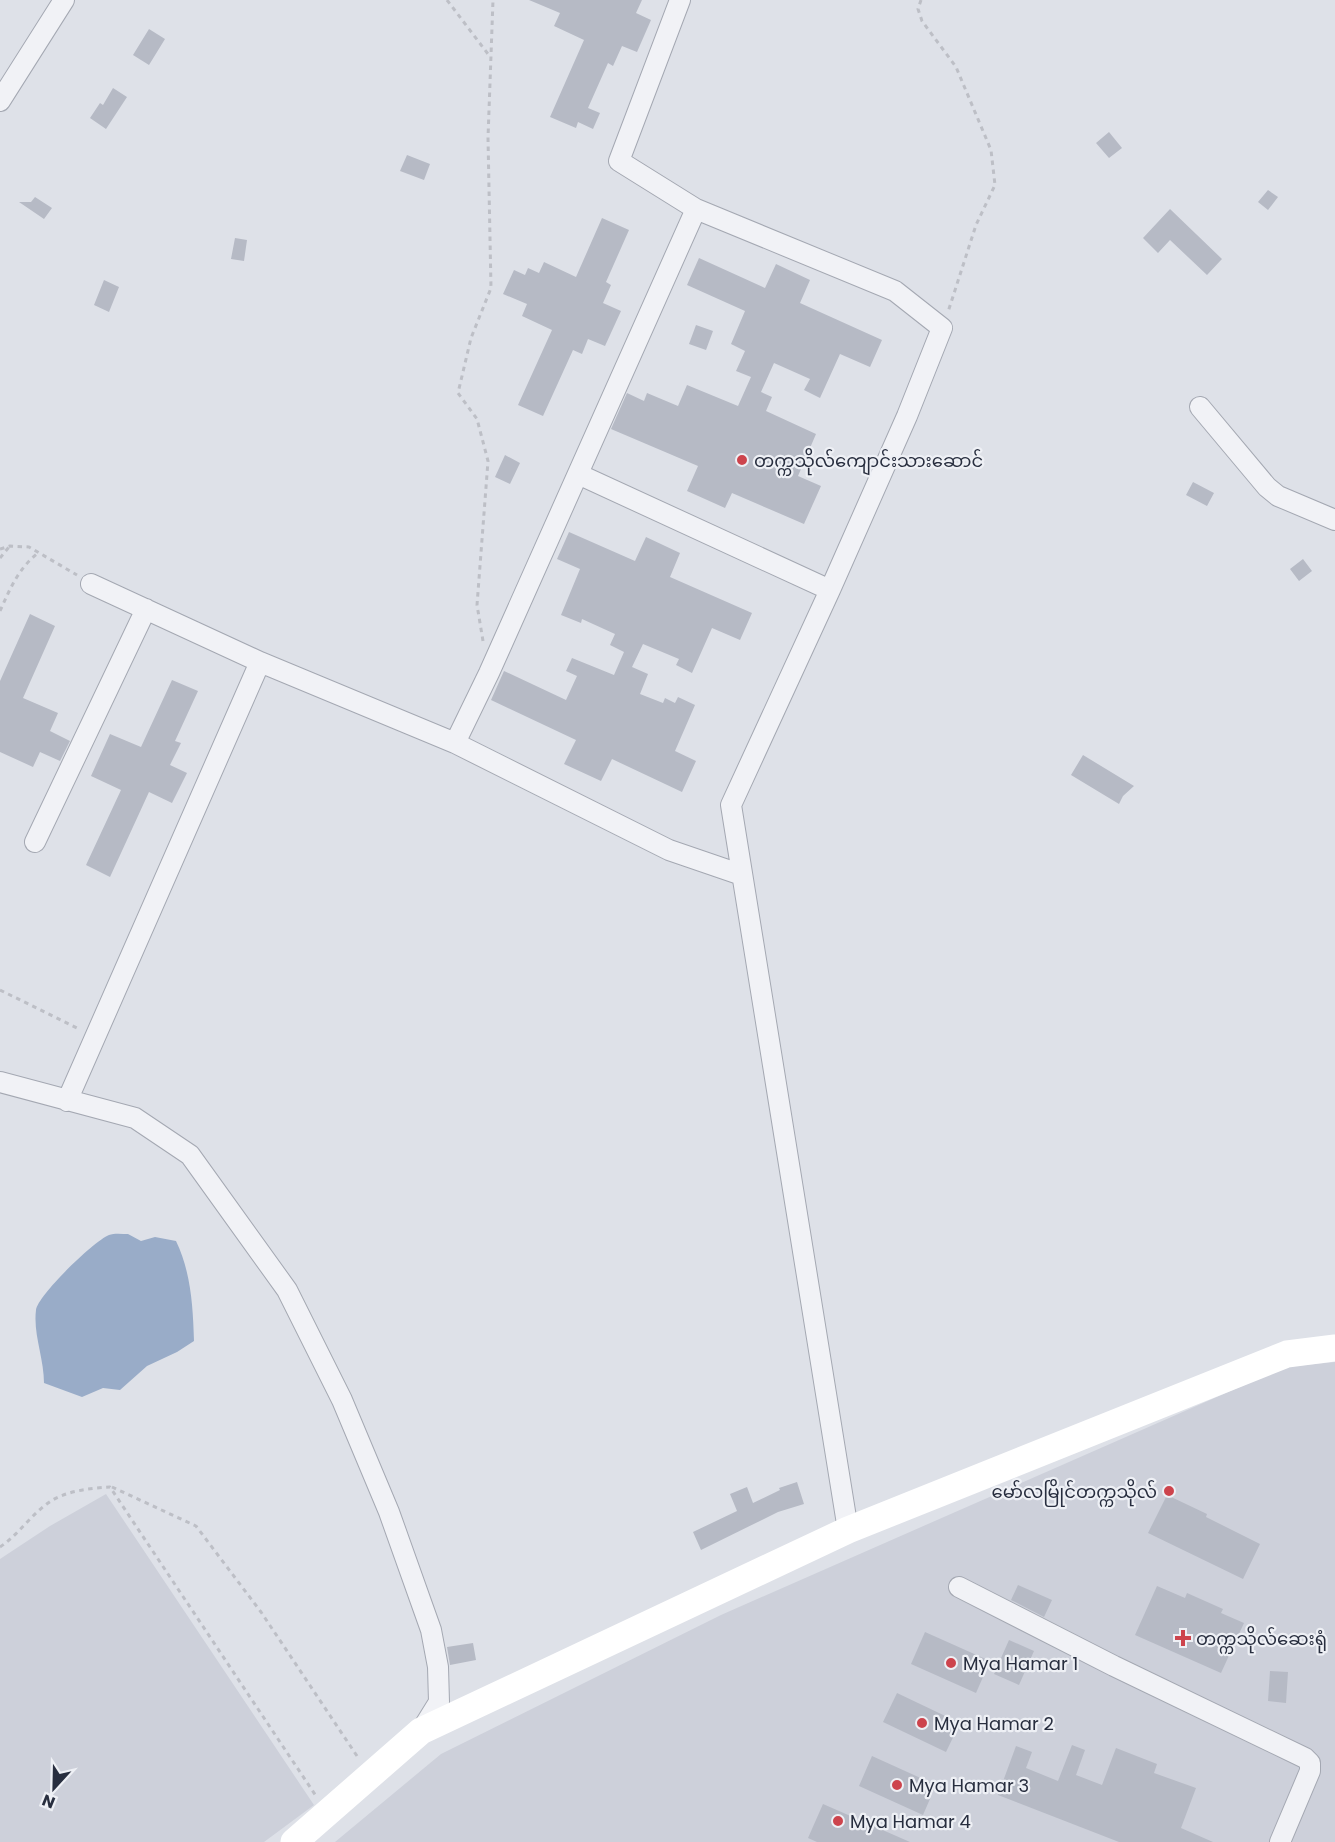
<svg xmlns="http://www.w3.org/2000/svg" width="1335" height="1842" font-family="Poppins,'Noto Sans Myanmar',sans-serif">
<rect width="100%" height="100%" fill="#dee1e8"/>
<path fill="#cdd0da" d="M1335,1362v480h-1000l106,-88 280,-139 564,-248z
M106,1494l208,311 -50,37h-264v-283l50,-33z"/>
<path fill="#99acc8" d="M128,1234l13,7 14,-4 21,4c15,31 17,66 18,100l-17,11 -30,14 -27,24 -17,-2 -21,9 -38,-14c0,-25 -11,-49 -8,-73 2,-15 58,-69 73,-75 5,-2 13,-1 19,-1z"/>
<path fill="#b6bac5" d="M529,0h113l-6,13 15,7 -14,32 -15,-6 -9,20 -5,-3 -20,45 12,5 -7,16 -15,-7 -2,6 -26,-11 34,-77 -30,-14 6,-13z
M149,29l16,10 -16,26 -16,-10z
M113,88l14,9 -21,32 -16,-11 10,-15 3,2z
M1109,132l13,16 -13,10 -13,-15z
M407,155l23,9 -6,16 -24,-9z
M1268,190l10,7 -10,13 -10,-8z
M35,197l17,11 -8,11 -25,-17h12z
M1170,209l52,50 -15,16 -37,-35 -12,13 -15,-15z
M602,218l27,12 -23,52 5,3 -8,18 18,8 -16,35 -17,-7 -6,15 -9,-4 -30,66 -25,-11 34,-75 -30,-14 5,-12 -24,-10 11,-24 11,5 3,-7 11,5 5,-11 32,15z
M235,238l12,2 -3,21 -13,-2z
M699,258l66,30 11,-24 34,16 -10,23 82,37 -12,27 -30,-13 -20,44 -16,-8 6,-11 -36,-16 -13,29 11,5 -6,14 50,23 -18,42 23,10 -17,38 -72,-31 -7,15 -38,-17 11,-25 -87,-37 16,-36 17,8 3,-8 31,13 9,-21 51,21 13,-29 -15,-6 9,-20 -14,-7 14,-33 -58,-26z
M104,280l15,7 -10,25 -15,-7z
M696,325l17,6 -7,19 -17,-6z
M505,455l15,8 -10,21 -15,-7z
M1193,482l21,11 -7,13 -21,-11z
M569,532l66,29 11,-24 34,16 -10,24 82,36 -12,27 -28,-12 -20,45 -16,-8 3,-6 -36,-15 -11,23 16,7 -8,20 23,9 2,-5 10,5 3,-6 17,8 -20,46 21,10 -14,31 -70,-33 -11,22 -37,-17 12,-24 -85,-40 13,-29 62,29 11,-24 -11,-5 6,-13 42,17 10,-23 -14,-7 5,-11 -33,-15 -1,4 -20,-8 19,-46 -23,-10z
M1303,559l9,12 -13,10 -9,-12z
M30,614l25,12 -32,72 35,15 -8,18 20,10 -10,20 -20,-9 -7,15 -33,-15v-71z
M172,680l26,11 -23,50 6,2 -11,22 17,8 -15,30 -23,-11 -39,85 -24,-12 35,-75 -30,-14 19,-42 31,13z
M1083,755l51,31 -11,10 -4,8 -48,-29z
M797,1482l7,22 -26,8 -77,38 -8,-18 44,-21 -7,-17 17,-7 6,16 27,-13 -1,-2z
M1167,1495l40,19 -1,3 54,27 -17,35 -95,-46z
M1018,1585l34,15 -8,17 -33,-17z
M1157,1586l28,12 2,-5 36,16 -2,4 23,10 -23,50 -86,-38z
M925,1632l65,29 -14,32 -65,-29z
M1009,1640l25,11 -15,34 -25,-11z
M473,1643l3,17 -26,5 -3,-18z
M1270,1671l18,1 -2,31 -18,-2z
M897,1693l63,30 -14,29 -63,-30z
M1072,1745l13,5 -9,25 26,10 14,-37 41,16 -3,9 42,15 -15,40 32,14h-94l-121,-47 18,-49 16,6 -6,16 32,13z
M872,1756l64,29 -13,30 -64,-29z
M823,1804l87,38h-93l-9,-4z"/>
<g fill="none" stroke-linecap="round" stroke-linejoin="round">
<g stroke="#a4a8b2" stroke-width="22">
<path id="street" d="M680,0l-61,161 77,48 199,82 47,37 -35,88 -77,174 -99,215 117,725
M0,101l64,-101
M1200,407l67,80 11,9 57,24
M578,474l252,116
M91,584l169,78
M455,743l34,-70 207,-464
M35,842l111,-233
M0,1082l135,36 55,37 97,135 55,110 47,112 42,118 7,37 1,35 -18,29
M67,1101l193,-439 195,81 214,107 73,25
M959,1587l155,79 191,92 5,5v8l-30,71"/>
</g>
<path stroke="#bdbfc6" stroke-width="3" stroke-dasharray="4.5 4.5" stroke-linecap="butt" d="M447,0l44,58
M921,0l-3,9 4,12 34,46 35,83 4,35 -19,40 -28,87
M0,549l10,-3 19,1 48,28
M0,558l9,-11
M0,611c10,-22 18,-42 38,-58
M483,641l-6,-36 11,-144 -11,-42 -19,-26 13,-55 20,-50 -3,-150 5,-138
M0,990l79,39
M112,1487l84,39 65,86 98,147
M0,1547c18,-12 30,-31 48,-44 16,-12 43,-15 62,-16l206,309"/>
<use href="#street" stroke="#f1f2f6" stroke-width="20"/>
<path stroke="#fff" stroke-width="27" d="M294,1842l127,-111 427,-201 439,-176 48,-6"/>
</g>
<g fill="#cd444d" stroke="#eef0f5" stroke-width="2">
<circle cx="742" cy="460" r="6"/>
<circle cx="1169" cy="1491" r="6"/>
<path d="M1180 1629h6v6h6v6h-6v6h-6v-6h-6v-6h6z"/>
<circle cx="951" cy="1663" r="6"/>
<circle cx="922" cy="1723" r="6"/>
<circle cx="897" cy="1785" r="6"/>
<circle cx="838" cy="1821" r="6"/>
</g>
<g text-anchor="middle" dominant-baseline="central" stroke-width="4.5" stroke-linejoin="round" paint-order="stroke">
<g font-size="18" fill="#282e3f" stroke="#eef0f5" text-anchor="start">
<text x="754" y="460">တက္ကသိုလ်ကျောင်းသားဆောင်</text>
<text x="1157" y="1491" text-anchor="end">မော်လမြိုင်တက္ကသိုလ်</text>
<text x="1196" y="1638">တက္ကသိုလ်ဆေးရုံ</text>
<text x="963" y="1663">Mya Hamar 1</text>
<text x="934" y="1723">Mya Hamar 2</text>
<text x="909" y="1785">Mya Hamar 3</text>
<text x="850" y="1821">Mya Hamar 4</text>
</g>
</g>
<g transform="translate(54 1788) rotate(202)" stroke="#eef0f5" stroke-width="4.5" paint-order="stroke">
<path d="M0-4.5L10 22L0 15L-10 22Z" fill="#282e3f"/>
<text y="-9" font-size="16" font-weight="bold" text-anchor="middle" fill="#282e3f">N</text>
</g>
</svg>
